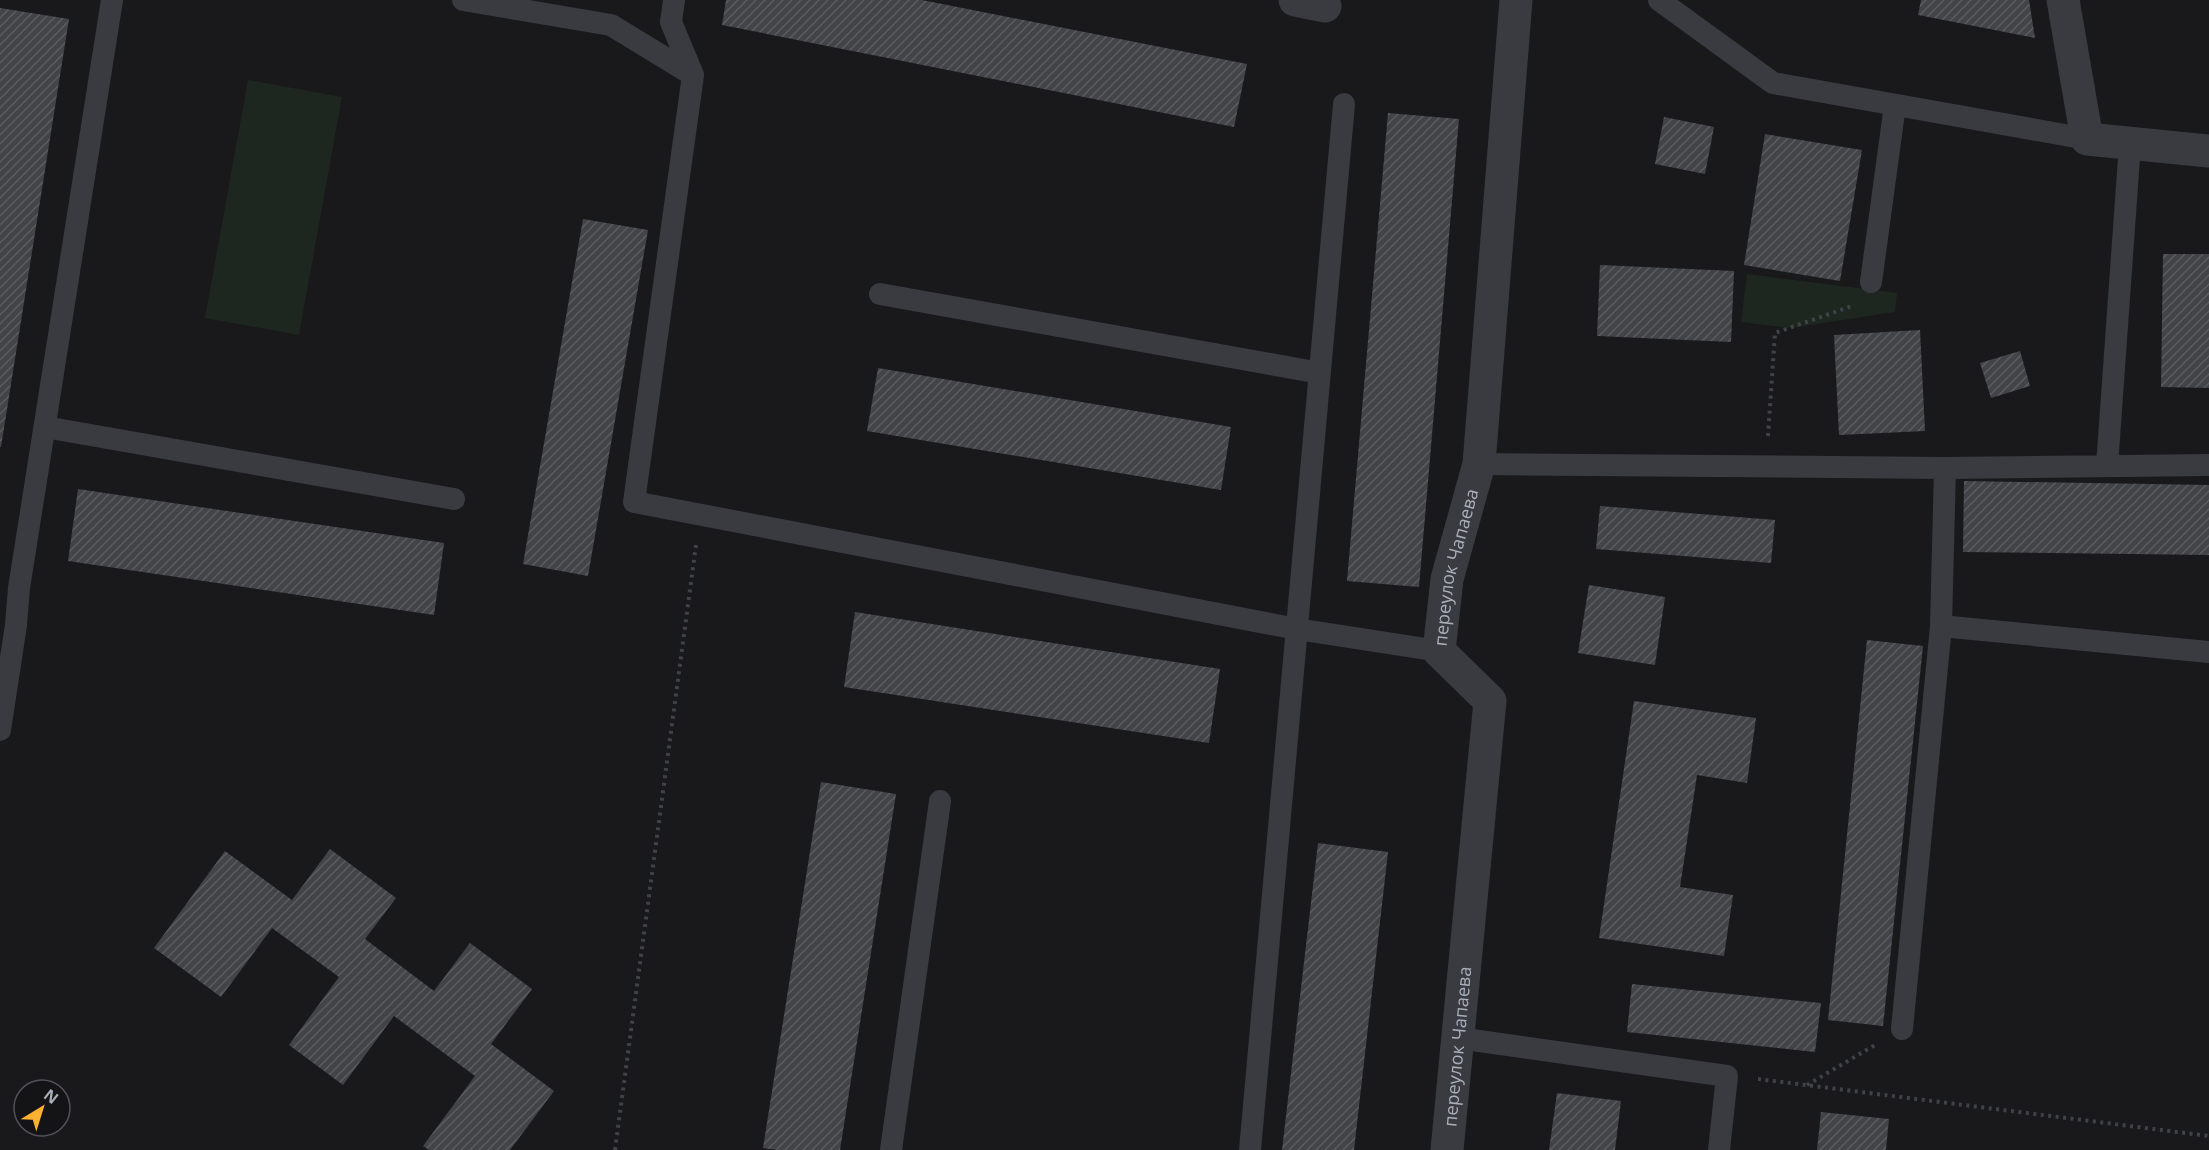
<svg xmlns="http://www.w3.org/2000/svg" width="2209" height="1150" font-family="'Open Sans',sans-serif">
<defs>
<pattern id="building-hatch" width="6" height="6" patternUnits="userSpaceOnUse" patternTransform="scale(1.5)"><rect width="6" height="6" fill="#434448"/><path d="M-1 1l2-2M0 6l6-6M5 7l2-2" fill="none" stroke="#5b5c60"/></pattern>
</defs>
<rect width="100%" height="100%" fill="#19191b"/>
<path fill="#1e271f" d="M248,80l94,17 -43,238 -94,-17z
M1747,274l150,19 -2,19 -104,16 -50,-6z"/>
<path fill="url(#building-hatch)" d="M726,0h196l325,64 -13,63 -512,-102z
M1921,0h108l6,38 -117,-23z
M0,8l69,11 -68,428h-1z
M1388,113l71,6 -40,468 -72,-6z
M1664,117l50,10 -9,47 -50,-10z
M1765,134l97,16 -22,131 -96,-16z
M583,219l65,11 -60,346 -65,-12z
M2163,254h46v134l-48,-1z
M1600,265l134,6 -3,71 -134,-6z
M1920,330l5,101 -86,4 -5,-100z
M2020,351l10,35 -39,12 -11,-35z
M878,368l353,59 -10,63 -354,-59z
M1964,481l245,4v70l-246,-3z
M78,489l366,54 -10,72 -366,-54z
M1600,506l175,14 -4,43 -175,-14z
M1589,585l76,12 -10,68 -77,-12z
M855,612l365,57 -11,74 -365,-56z
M1867,640l56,6 -40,380 -55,-6z
M1634,701l122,17 -9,65 -50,-8 -17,112 53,8 -9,61 -125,-18z
M821,782l75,12 -56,356h-62l-15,-2z
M1318,843l70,9 -34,298h-72z
M330,849l66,49 -31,41 69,52 36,-48 62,46 -41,55 63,47 -44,59h-81l-6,-4 52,-70 -81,-60 -51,69 -54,-40 50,-68 -67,-49 -51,69 -67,-49 71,-97 67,49z
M1632,984l189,19 -6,49 -188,-20z
M1557,1093l64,8 -6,49h-66z
M1821,1112l68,7 -3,31h-69z"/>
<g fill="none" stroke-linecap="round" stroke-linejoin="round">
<path stroke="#3f4247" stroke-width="4" stroke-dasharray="3 4.5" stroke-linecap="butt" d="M1768,436l7,-103 77,-27
M1758,1079l451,57
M1807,1085l68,-40
M615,1150l81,-605"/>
<path stroke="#393b40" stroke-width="22" d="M463,0l148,25 82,50
M674,0l-3,22 22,53 -59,427 663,127 142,22
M1659,0l114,83 314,56
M1871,282l24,-177
M880,294l440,79
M45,427l409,72
M1479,464l466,4 -4,158 -39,403
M2107,466l23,-322
M1945,468l264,-3
M1941,626l268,26
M0,730l16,-105 3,-37 93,-588
M1458,1038l269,38 -8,74
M891,1150l49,-349
M1250,1150l94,-1046"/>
<g stroke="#393b40" stroke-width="33">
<path d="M1295,0l30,6"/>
<path d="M2063,0l24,139 122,12"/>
<path id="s1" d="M1447,1150l43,-449 -51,-50 8,-72 32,-115 37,-464"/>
</g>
</g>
<g text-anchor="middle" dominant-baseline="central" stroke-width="6" stroke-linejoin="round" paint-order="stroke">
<g font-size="18" fill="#aab0bb" stroke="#141416">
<text stroke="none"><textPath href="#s1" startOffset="608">переулок Чапаева</textPath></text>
<text stroke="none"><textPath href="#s1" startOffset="104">переулок Чапаева</textPath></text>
</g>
</g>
<g transform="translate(42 1108) rotate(38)"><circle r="28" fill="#141416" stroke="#505258" stroke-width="1.5"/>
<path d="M0-4.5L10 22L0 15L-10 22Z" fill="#fcb230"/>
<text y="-9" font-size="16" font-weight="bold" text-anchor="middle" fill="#aab0bb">N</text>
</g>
</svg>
